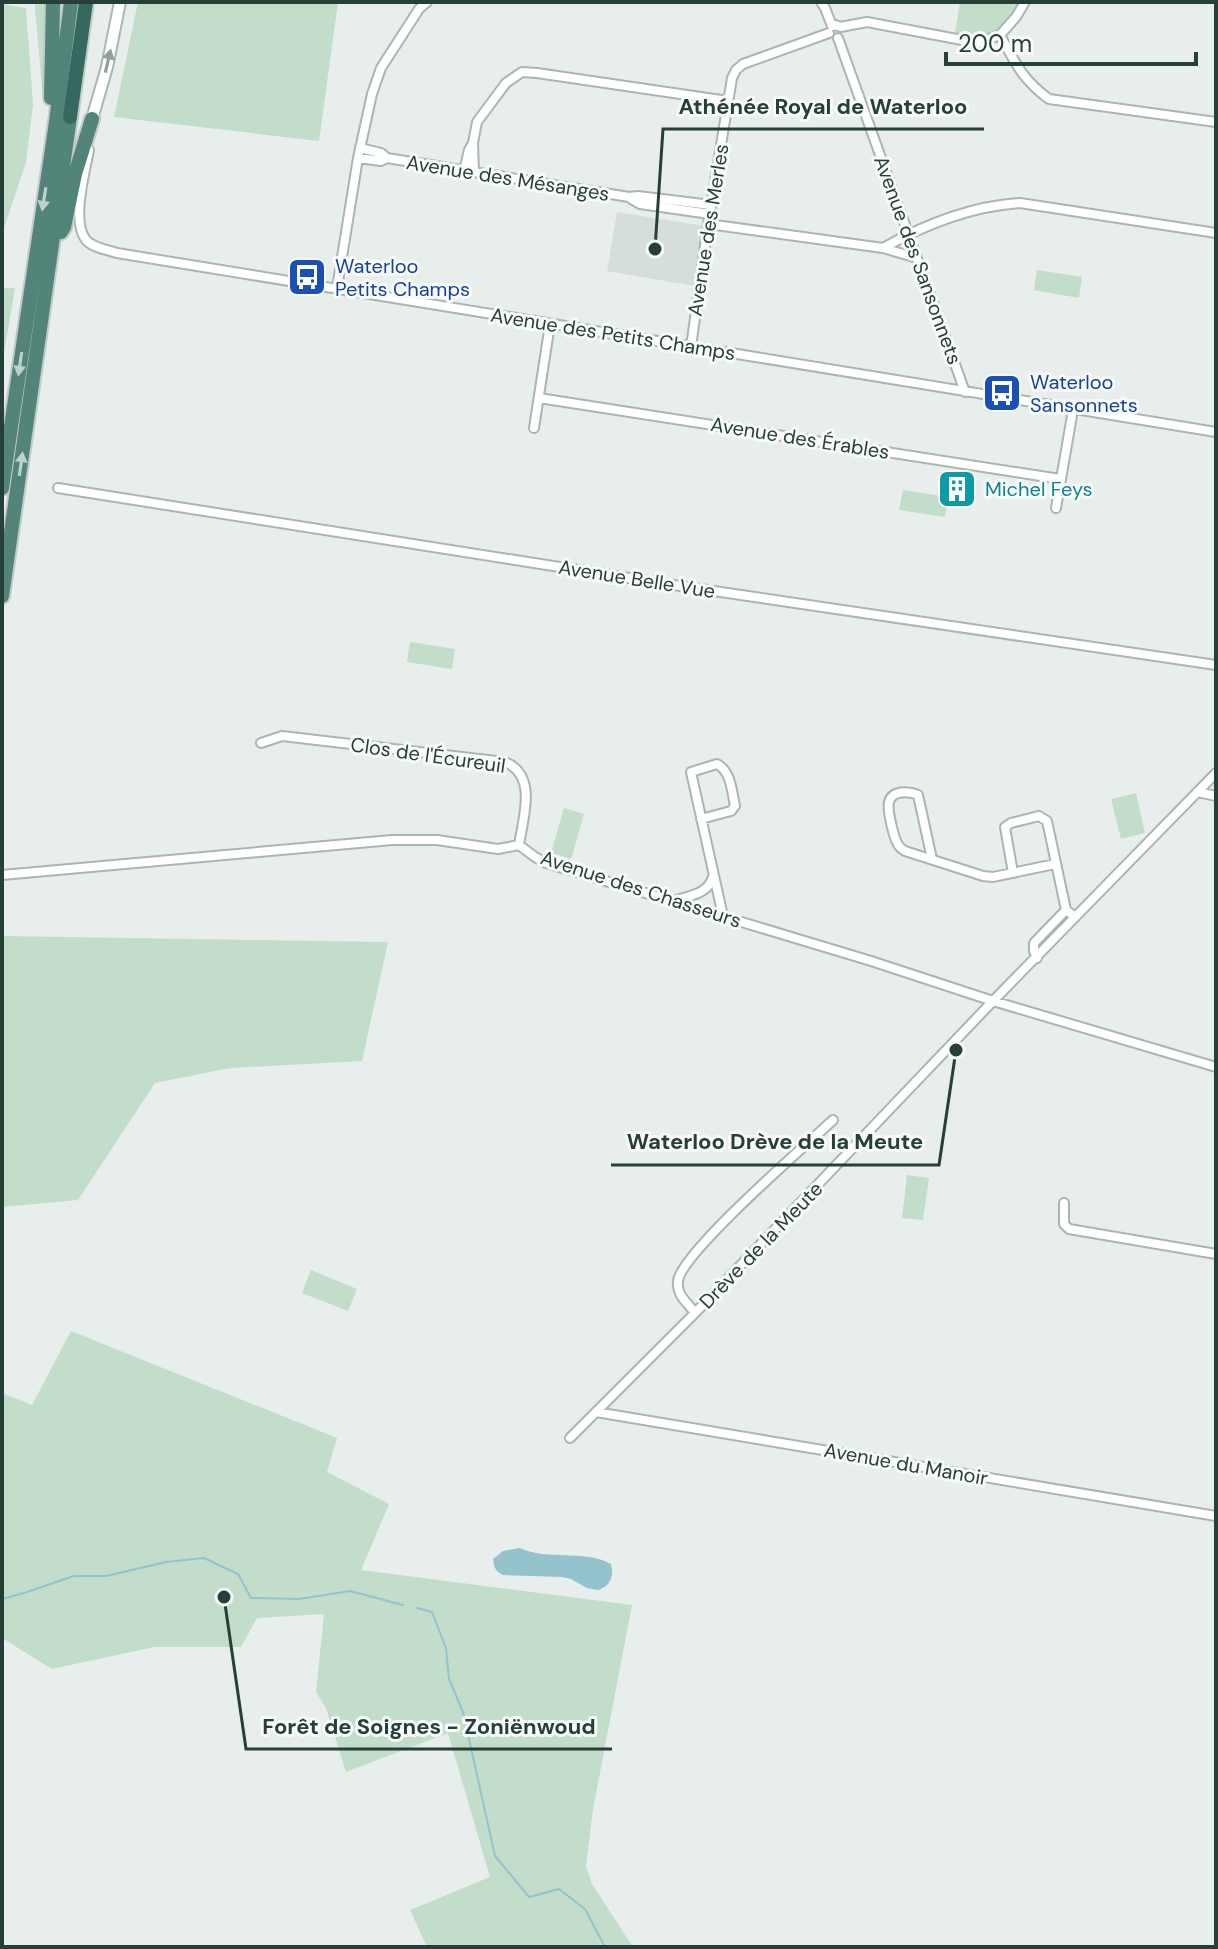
<svg xmlns="http://www.w3.org/2000/svg" width="1218" height="1949" font-family="'DM Sans',sans-serif">
<rect width="100%" height="100%" fill="#e7eeeb"/>
<path fill="#d5deda" d="M617,212l86,14 -9,60 -87,-15z"/>
<path fill="#c2ddca" d="M35,2h11l-3,95 -8,-88z
M138,2h200l-19,139 -205,-24z
M960,2h61c-9,17 -24,36 -46,36 -6,0 -14,-3 -20,-5z
M2,4l24,4 7,96 -7,58 -24,72z
M1037,270l45,7 -3,21 -45,-8z
M2,288h13l-13,77z
M903,490l45,7 -3,20 -46,-7z
M410,642l45,7 -3,20 -45,-7z
M1136,793l9,40 -24,6 -10,-40z
M564,808l20,6 -13,45 -20,-6z
M2,936l386,6 -26,119 -132,7 -75,15 -77,117 -76,7z
M907,1175l22,3 -6,42 -21,-2z
M311,1270l46,19 -9,22 -46,-18z
M71,1331l266,107 -10,34 62,32 -28,66 271,35 -39,204 -7,58 6,17 41,63h-206l-17,-37 80,-33 -42,-144 -102,39 -20,-64 -10,-16 8,-78 -67,4 -16,29h-87l-102,22 -50,-31v-245l30,12z"/>
<path fill="#94c3cd" d="M520,1548c27,13 64,1 91,16 3,12 0,22 -13,26l-11,-2 -16,-9 -9,-2 -59,-2c-8,-4 -9,-8 -10,-16l10,-8z"/>
<g fill="none" stroke-linecap="round" stroke-linejoin="round">
<path stroke="#94c3cd" stroke-width="2" d="M2,1599l22,-6 50,-17h32l60,-14 38,-4 34,16 13,24 48,1 51,-8 53,14
M417,1608l15,4 14,36 3,31 14,33 32,144 34,41 30,-8 26,20 20,38"/>
<g stroke="#aab6b2" stroke-width="12">
<path id="minor" d="M821,2l4,6 7,18
M832,26l4,-1 4,2 27,-5 111,21 22,-8 16,-18 9,-15
M1000,35c16,29 22,44 49,64l167,23
M838,38l127,354
M360,148l21,5 6,5
M89,150c-4,22 -18,72 -3,90 7,8 22,10 31,13l1099,179
M358,158l23,3 6,-3 242,39 9,-1 73,9
M464,171l5,-21 4,-7
M474,172l-1,-29 4,-21 29,-39 16,-11 15,1 191,28
M630,198l10,6 70,10
M708,224l175,24 34,10
M883,248c41,-23 89,-42 137,-45l196,30
M337,288l21,-130 14,-64 9,-26 38,-59 8,-7
M691,347l17,-123 24,-146 4,-8 7,-6 86,-31
M539,398l521,81
M534,428l16,-104
M58,488l622,98 536,79
M1056,508l17,-98
M261,743l21,-7 223,26c33,13 18,56 14,83
M1197,792l19,4
M701,819l30,-8 4,-5c-3,-14 -4,-35 -18,-42l-26,8 32,144
M932,859l-14,-64c-9,-4 -26,-5 -29,7 -2,7 5,40 11,45 1,2 4,3 5,4l78,25 10,1 62,-13
M1013,873l-8,-46 6,-4 28,-7 8,5 19,89 9,7
M2,875l390,-35h45l61,9 21,-4 16,12 11,6 325,98 122,40 223,66
M674,901c16,-6 33,-6 39,-24
M1037,958l-3,-7v-8l32,-33
M1064,1203v21l5,5 147,25
M695,1313c-7,-10 -19,-18 -17,-32 3,-28 128,-136 155,-161
M596,1412l620,104
M570,1438l125,-125 298,-312 223,-228"/>
</g>
<g stroke="#aab6b2" stroke-width="14">
<path id="tertiary" d="M92,119l15,-52 13,-65"/>
</g>
<g stroke="#c3c9c8" stroke-width="18">
<path id="trunk" d="M51,98l2,-96
M61,232l3,-5 11,-53 17,-55
M2,488l54,-366 15,-120
M2,596l68,-479"/>
</g>
<g stroke="#c3c9c8" stroke-width="18">
<path id="motorway" d="M70,117l16,-115"/>
</g>
<use href="#minor" stroke="#fff" stroke-width="8"/>
<use href="#tertiary" stroke="#fff" stroke-width="10"/>
<use href="#trunk" stroke="#52847a" stroke-width="14"/>
<use href="#motorway" stroke="#35695f" stroke-width="14"/>
</g>
<defs><path id="oneway-solid" d="M-6-.8H1V-3.2L6.5 0L1 3.2V.8H-6Z" transform="scale(2)"/></defs>
<use fill="#939f9c" href="#oneway-solid" transform="translate(108 61) rotate(-77)"/>
<g fill="#bdd1cd">
<use href="#oneway-solid" transform="translate(44 199) rotate(99)"/>
<use href="#oneway-solid" transform="translate(20 364) rotate(98)"/>
<use href="#oneway-solid" transform="translate(21 464) rotate(-82)"/>
</g>
<defs>
<g id="bus-square" transform="scale(2)"><rect x="-9" y="-9" width="18" height="18" rx="4" fill="#1a4fb4" stroke="#f7faf9"/><path d="M-5-6H5V4H4V6H2V4H-2V6H-4V4H-5ZM-3.5-4V0h7V-4ZM-3.5 1.2v1.5H-2V1.2ZM2 1.2v1.5H3.5V1.2Z" fill="#fff"/></g>
<g id="building-square" transform="scale(2)"><rect x="-9" y="-9" width="18" height="18" rx="4" fill="#0f9aa8" stroke="#f7faf9"/><path d="M-4-6H4V6H1V3H-1V6H-4ZM-2.5-4.3h1.7v1.8h-1.7ZM.8-4.3h1.7v1.8H.8ZM-2.5-1h1.7V.8h-1.7ZM.8-1h1.7V.8H.8Z" fill="#fff"/></g>
</defs>
<g fill-rule="evenodd">
<use href="#bus-square" x="307" y="277"/>
<use href="#bus-square" x="1002" y="393"/>
<use href="#building-square" x="957" y="489"/>
</g>
<g text-anchor="middle" dominant-baseline="central" stroke-width="6" stroke-linejoin="round" paint-order="stroke">
<g font-size="20" fill="#273f39" stroke="#f7faf9">
<text transform="translate(508 178) rotate(9)">Avenue des Mésanges</text>
<text transform="translate(708 230) rotate(-81)">Avenue des Merles</text>
<text transform="translate(918 260) rotate(70)">Avenue des Sansonnets</text>
<text transform="translate(613 334) rotate(9)">Avenue des Petits Champs</text>
<text transform="translate(800 438) rotate(9)">Avenue des Érables</text>
<text transform="translate(637 579) rotate(9)">Avenue Belle Vue</text>
<text transform="translate(428 755) rotate(8)">Clos de l'Écureuil</text>
<text transform="translate(641 889) rotate(18)">Avenue des Chasseurs</text>
<text transform="translate(761 1245) rotate(-46)">Drève de la Meute</text>
<text transform="translate(906 1464) rotate(10)">Avenue du Manoir</text>
</g>
<g font-size="20" fill="#164399" stroke="#f7faf9" text-anchor="start">
<text x="335" y="266">Waterloo<tspan x="335" dy="23">Petits Champs</tspan></text>
<text x="1030" y="382">Waterloo<tspan x="1030" dy="23">Sansonnets</tspan></text>
</g>
<g font-size="20" fill="#0d838f" stroke="#f7faf9" text-anchor="start">
<text x="985" y="489">Michel Feys</text>
</g>
</g>
<path fill="none" stroke="#273f39" stroke-width="3" d="M655 249L663 129H984M956 1050L939 1165H611M224 1597L246 1749H612"/>
<g fill="#273f39" stroke="#f7faf9" stroke-width="3">
<circle cx="655" cy="249" r="8"/>
<circle cx="956" cy="1050" r="8"/>
<circle cx="224" cy="1597" r="8"/>
</g>
<g font-size="22" text-anchor="middle" font-weight="bold" fill="#273f39" stroke="#f7faf9" stroke-width="6" stroke-linejoin="round" paint-order="stroke">
<text x="823" y="114">Athénée Royal de Waterloo</text>
<text x="775" y="1149">Waterloo Drève de la Meute</text>
<text x="429" y="1734">Forêt de Soignes - Zoniënwoud</text>
</g>
<rect width="1218" height="1949" fill="none" stroke="#273f39" stroke-width="8"/>
<path d="M946 52v12h250v-12" fill="none" stroke="#273f39" stroke-width="4"/>
<text x="958" y="52" font-size="24" fill="#273f39" stroke="#f7faf9" stroke-width="6" paint-order="stroke">200 m</text>
</svg>
